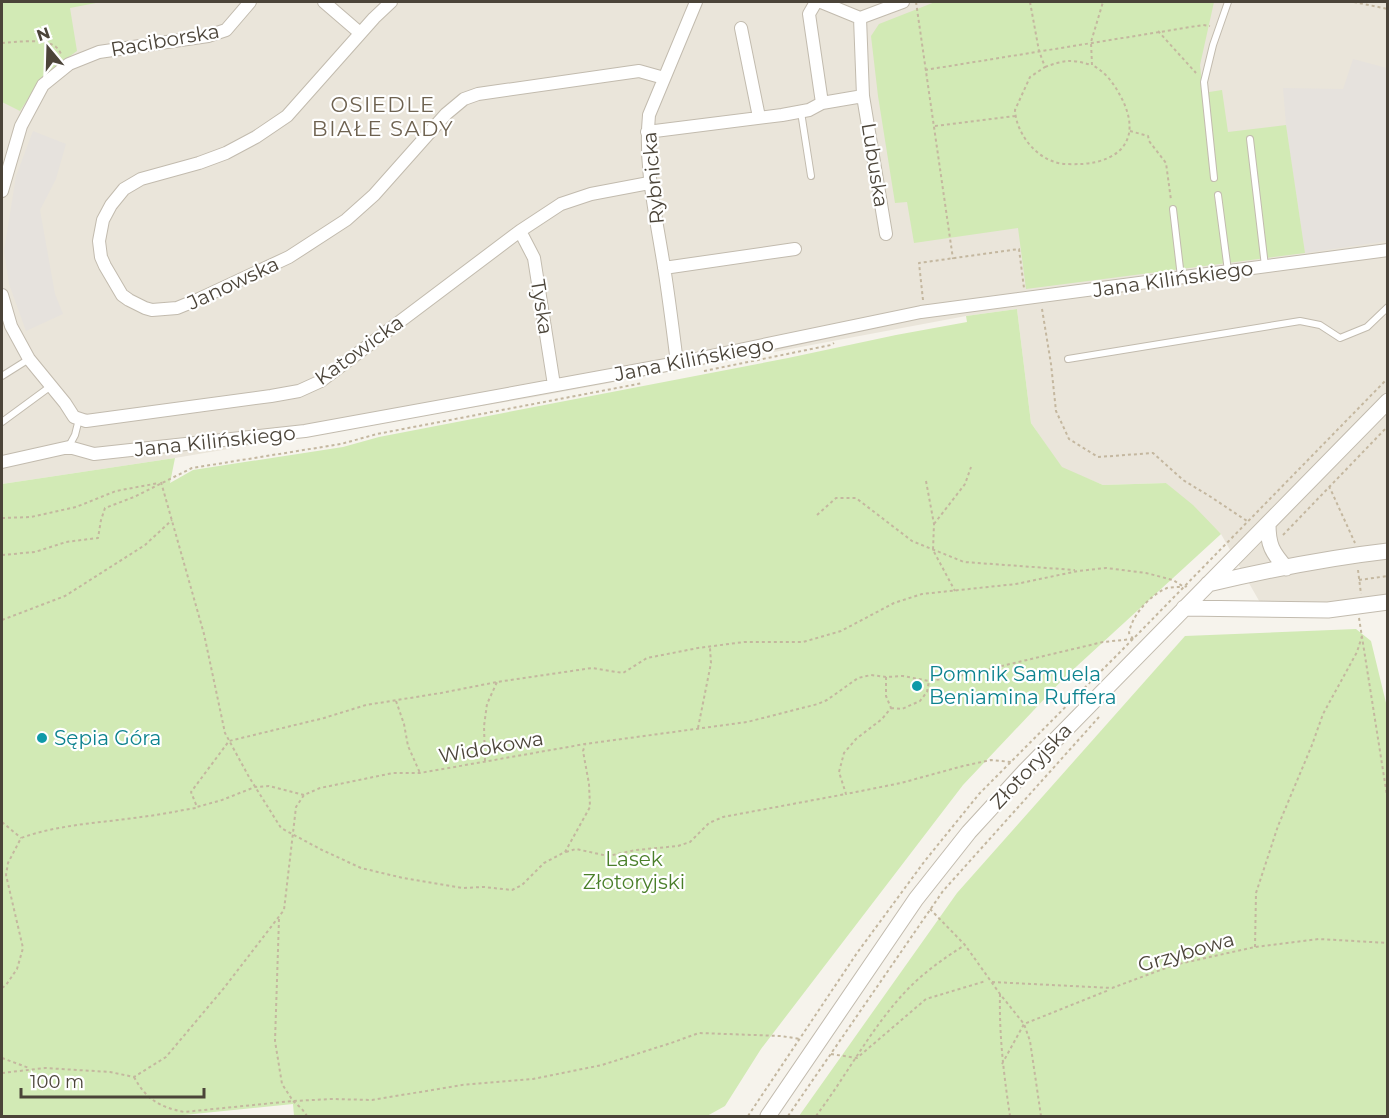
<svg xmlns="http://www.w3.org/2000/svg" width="1389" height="1118" font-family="Montserrat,sans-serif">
<rect width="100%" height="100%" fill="#f6f3ec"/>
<path fill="#eae5da" d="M2,2h1385v602l-121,9 -45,-79 -55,-51 -63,2 -41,-17 -31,-45 -14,-114 -51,7 -437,82 -354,60 -173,26z"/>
<path fill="#e6e2dd" d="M1353,59l34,9v173l-82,12 -19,-128 -3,-37 60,1z
M33,131l33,13 -10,35 -16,31 15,84 8,20 -37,17 -17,-47 -5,-33 12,-75z"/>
<path fill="#d2eab5" d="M2,2h99l-31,6 7,43 -33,24 -24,36 -18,-9z
M935,2h279l-14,63 3,28 19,-3 6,42 58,-7 19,128 -279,36 -8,-61 -104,15 -7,-41 -12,1 -17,-107 -7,-60 8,-12z
M1017,309l14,114 31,44 41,18 63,-2 27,22 28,29 -156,143 -102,108 -202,264 -36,57 -18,10h-413l-1,-12 -119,12h-172v-632l173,-26 -5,25 23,-13 150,-23 36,-10 409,-79 108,-23 71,-13 -1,-6z
M1356,629l15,12 16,66v409h-588l158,-223 228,-257z"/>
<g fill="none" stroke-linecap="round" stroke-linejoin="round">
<g stroke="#c2bbae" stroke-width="8">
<path id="service" d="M801,112l10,64
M1250,139l15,127
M1214,178l-10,-96 9,-37 15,-43
M1218,195l10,76
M1173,209l8,68
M1068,359l232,-38 20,4 20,13 27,-11 21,-20
M2,376l27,-17
M2,422l49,-36
M69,446l6,-11 4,-16"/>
</g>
<g stroke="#c2bbae" stroke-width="14">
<path id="minor" d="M324,2l36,31
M391,2l-17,16 -87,98 -31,21 -30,16 -27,10 -58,16 -17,10 -13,16 -8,15 -4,21 2,16 4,9 17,29 7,5 16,8 7,2 25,-2 22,-9 90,-42 57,-37 28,-25 72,-81 18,-15 14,-5 161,-23 25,7
M816,2l-7,12 13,89
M821,2l39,16 43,-16
M860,18l3,78 23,138
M741,28l18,89
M647,132l135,-17 27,-5 13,-7 41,-7
M2,191l19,-65 22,-41 26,-21 30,-12 109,-16 18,-6 24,-28
M520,231l14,27 20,127
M664,268l131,-19
M2,295l9,31 18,33 36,44 9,14 12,4 185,-25 28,-5 22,-10 199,-150 41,-27 30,-10 58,-11
M677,363c-4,-32 -8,-65 -13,-96 -8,-51 -20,-100 -15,-152l47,-113
M2,462l67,-15 25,7 211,-23 372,-68 244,-51 467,-62"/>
</g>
<g stroke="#c2bbae" stroke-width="17">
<path id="tertiary" d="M1268,524c0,21 4,28 18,44
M1208,584c59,-14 119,-26 180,-33
M1184,608l144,2 60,-8
M768,1116l148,-217 53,-67 55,-60 364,-371"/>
</g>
<path stroke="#c4b79f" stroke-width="2" stroke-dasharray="3 3" stroke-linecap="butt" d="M916,2l37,257
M1030,2l9,49 6,16 -15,10 -15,33c1,22 19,46 40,52 8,3 19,2 27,2 41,-3 59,-27 40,-65 -7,-14 -16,-27 -30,-34l-1,-23 12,-40
M1354,2l34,7
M1158,31l38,42
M2,43c14,-1 43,-5 54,4 3,2 4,6 6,8
M1045,67c19,-7 27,-8 46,-2
M925,70l278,-45 7,1
M935,126l80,-10
M1130,131l18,5 1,5 17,22 5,37
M923,300l-4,-37 100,-14 5,39
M1042,309l9,55 5,47 13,28 29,18 55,-4 30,27 28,17 36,24
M704,371l127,-26 3,-2
M926,481l8,43 -1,26 22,41
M161,482l43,152 21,99 24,44 32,51 41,22 39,18 42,10 59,10 22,-1 28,3 10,-5 22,-22 21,-11 25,-45 -1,-23 -6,-33 2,-6
M1329,486l26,57
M817,515l19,-17h20l56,43 52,21 111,8
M2,518l29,-1 45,-10 40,-16 43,-8
M934,524l31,-40 6,-17
M1283,535l105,-109
M2,555l33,-3 31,-10 32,-4 3,-18 4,-12 29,-11 58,-29 149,-24 36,-10 266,-51
M1358,570l3,24
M1359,580l29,-4
M1359,618l29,184
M2,620l63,-24 80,-51 27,-25
M1133,639l-4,-6c3,-18 21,-38 38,-45 5,-1 10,-1 15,-1
M886,677v19l5,12 -9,11 -26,20 -12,14 -5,19 7,22 55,-11 62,-17 28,-6 20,2
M396,701l8,23 4,22 12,27
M891,708l11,1 18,-8 7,-9 2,-11
M698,728l13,-65 -1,-15
M485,761l-1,-35 3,-22 10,-22
M304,795l-35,-9 -14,1 -33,13 -25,7 -6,-15 38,-51 95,-23 42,-13 75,-12 56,-11 95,-14 31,5 24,-15 51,-10 46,-6h59l38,-11 53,-28 28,-9 94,-10 62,-13 28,-3 40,5 27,7 11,7 3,-1
M2,822l19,16
M566,852l10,-3 32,7 28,-6 42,-4 12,-4 19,-19 14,-6 123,-23
M930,909l35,36 35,49 24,30 6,17 11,75
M279,919l-4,122 7,43 11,17 9,8 5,7
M1255,947l1,-54 22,-67 34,-81 11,-31 34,-62 5,-16
M992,982l120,6 62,-23 81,-18 64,-8 69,4
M2,988l4,-3 11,-16 6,-21 -17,-73 2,-12 13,-25c39,-14 80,-15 120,-21 18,-2 36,-6 55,-9
M1000,994c-1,42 4,82 10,122
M831,1054l26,4 69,-59 60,-18
M2,1058l27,10
M1002,1064l22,-40 85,-34
M2,1073l43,-5 65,4 24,5 32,-20 58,-69 60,-78 12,-103 8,-12 16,-7 73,-15h27l165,-29 162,-22 71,-18 9,-4 31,-22 13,-3 15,2 17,-1 26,5 26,-4 148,-35 30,-3 2,2
M134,1077c12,22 25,30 50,35l109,-11 39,-2 40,1 90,-15 71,-6 69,-14 69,-22 28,-10 82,3 19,3
M748,1116l109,-163 67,-91 55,-68 154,-155 255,-261
M788,1116l155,-225 156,-174
M816,1116c31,-41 55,-88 90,-125 17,-18 38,-33 59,-46"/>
<use href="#service" stroke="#fff" stroke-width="6"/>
<use href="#minor" stroke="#fff" stroke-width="12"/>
<use href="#tertiary" stroke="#fff" stroke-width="15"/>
</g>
<g fill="#0f9aa8" stroke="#fff" stroke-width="2">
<circle cx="917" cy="686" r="6"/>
<circle cx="42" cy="738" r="6"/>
</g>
<g text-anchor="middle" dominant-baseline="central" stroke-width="4.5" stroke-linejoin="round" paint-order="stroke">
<g font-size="20" fill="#4b4439" stroke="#fff">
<text transform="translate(165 40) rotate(-10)">Raciborska</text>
<text transform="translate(875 165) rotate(81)">Lubuska</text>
<text transform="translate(653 178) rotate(-95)">Rybnicka</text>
<text transform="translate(1173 279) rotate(-8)">Jana Kilińskiego</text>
<text transform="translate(233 283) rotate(-25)">Janowska</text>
<text transform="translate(542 307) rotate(81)">Tyska</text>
<text transform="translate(359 350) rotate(-36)">Katowicka</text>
<text transform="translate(694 359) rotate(-11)">Jana Kilińskiego</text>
<text transform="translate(215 441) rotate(-6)">Jana Kilińskiego</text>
<text transform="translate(491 747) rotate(-10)">Widokowa</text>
<text transform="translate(1031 766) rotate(-47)">Złotoryjska</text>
<text transform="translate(1186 952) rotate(-16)">Grzybowa</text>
</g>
<g font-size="20" fill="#0d838f" stroke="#fff" text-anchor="start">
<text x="929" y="674">Pomnik Samuela<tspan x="929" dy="23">Beniamina Ruffera</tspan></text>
<text x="54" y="738">Sępia Góra</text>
</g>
<g font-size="20" fill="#4a7f2a" stroke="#fff">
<text x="634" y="859">Lasek<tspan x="634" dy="23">Złotoryjski</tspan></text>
</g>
<g font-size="21" letter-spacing="1.5" fill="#6e6250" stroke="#fff">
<text x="383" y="104">OSIEDLE<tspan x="383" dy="24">BIAŁE SADY</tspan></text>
</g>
</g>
<rect width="1389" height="1118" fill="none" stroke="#4b4439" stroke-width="6"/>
<g transform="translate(48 48) rotate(341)" stroke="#ffffff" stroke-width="4.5" paint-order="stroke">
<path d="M0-4.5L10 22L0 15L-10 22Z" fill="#4b4439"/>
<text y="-9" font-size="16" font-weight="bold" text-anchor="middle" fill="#4b4439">N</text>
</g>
<path d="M21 1088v9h183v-9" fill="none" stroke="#4b4439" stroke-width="3"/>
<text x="30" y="1088" font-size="18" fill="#4b4439" stroke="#ffffff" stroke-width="4.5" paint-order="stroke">100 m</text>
</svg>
